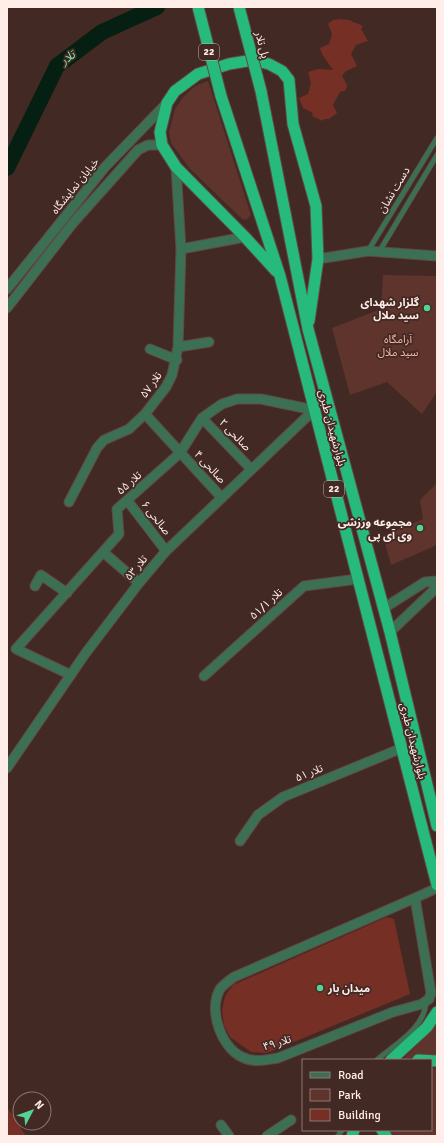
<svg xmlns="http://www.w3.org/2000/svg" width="444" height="1143" font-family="Signika,'Noto Sans Arabic',sans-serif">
<rect width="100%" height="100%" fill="#432924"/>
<path fill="#5e342d" d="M208,81l43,134 -5,5 -4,-1 -52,-50 -19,-26 -2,-11 6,-23 8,-12 12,-11z
M383,275l54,1v116l-15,22 -35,-32 -37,13 -18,-67 49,-19z
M437,483v62l-46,20 -8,-29 40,-17 -3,-19z
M437,1020v35h-14l-21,5 30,-30z
M431,1068l6,1v67h-43l-4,-6h41z"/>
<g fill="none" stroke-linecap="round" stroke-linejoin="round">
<path stroke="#051f12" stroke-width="16" d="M7,168l50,-102 45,-34 55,-25"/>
</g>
<path fill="#752f24" d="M340,19l9,1 14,6 -2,3 7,12 -12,4 -5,9 6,12 -11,5 -4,5 5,9 -1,5 -6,2 -7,13 4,8 -8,6h-5l-1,2 -11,-5 1,-3 -10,-5 -4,-10 9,-4 3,-11 -3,-11 10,-3 15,1 -11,-16 -2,-6 9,-4 3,-10 -4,-10 5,-4z
M387,917l7,2 16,75 -143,59 -16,-1 -21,-15 -6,-12 -2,-15 3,-14 8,-11z
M7,1107l19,29h-19z"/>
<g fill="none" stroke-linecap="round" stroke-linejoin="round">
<g stroke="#614844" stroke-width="6">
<path id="service" d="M368,251l69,-113
M379,252l58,-97
M377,1060c18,-16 48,-31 49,-59
M338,1136l4,-6"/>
</g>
<g stroke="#614844" stroke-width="11">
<path id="minor" d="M181,249l64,-12
M318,259l50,-8 69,5
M7,289l98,-122 62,-64
M7,308l66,-85 65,-73 10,-5h14
M178,347l31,-5
M150,349l27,11
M145,414l77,84
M202,418l49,51
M127,500l39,51
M69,502l28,-54 7,-8 25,-11 16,-15 21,-27 6,-12 6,-28 3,-98 -5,-82
M103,552l36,31
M35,586l6,-11 26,18
M384,608l41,-26 12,-1
M390,632l43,-41 4,-7
M71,675l-55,-26 103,-115 -2,-25 63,-56 22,-35 20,-14 15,-5h24l53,11
M204,676l100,-90 54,-7
M7,768l78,-114 54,-71 27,-32 148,-141
M240,841l18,-26 25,-18 119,-49
M415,898l16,95 -2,6 -7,5 -29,8 -115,46c-12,2 -24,5 -36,-1 -21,-10 -34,-47 -22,-68 3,-4 10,-9 14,-12l181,-79 22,-10
M221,1125l8,11
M267,1136l24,-16"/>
</g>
<g stroke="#614844" stroke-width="13">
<path id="trunk" d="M261,91l47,238 82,303 47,194
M221,96l59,180 157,609
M276,271l-31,-34 -69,-70 -14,-22 -2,-13 7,-29 8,-12 11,-8 12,-9 31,-10 24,-4 16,4 13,7 7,9 4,44 23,82 2,53 -9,62
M391,1060l36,-33 10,-15
M418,1060l19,1
M382,1130l4,6
M352,1136l2,-6"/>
</g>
<use href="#service" stroke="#3b7054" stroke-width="4.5"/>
<use href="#minor" stroke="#3b7054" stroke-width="9"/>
<use href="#trunk" stroke="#26ba7c" stroke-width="11"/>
<g stroke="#614844" stroke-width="13" stroke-linecap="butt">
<path id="trunk-bridge" d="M198,7l23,89
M239,7l22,84"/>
</g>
<use href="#trunk-bridge" stroke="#26ba7c" stroke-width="11"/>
</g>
<g fill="#53d396" stroke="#432924" stroke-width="1.5">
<circle cx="427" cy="308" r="4"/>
<circle cx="420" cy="528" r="4"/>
<circle cx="320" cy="988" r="4"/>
</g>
<g text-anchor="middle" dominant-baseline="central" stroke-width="3.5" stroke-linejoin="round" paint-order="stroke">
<g fill="#432924" stroke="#c7b2ae" stroke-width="1">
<rect x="199" y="44" width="20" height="16" rx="3"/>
<rect x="324" y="481" width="20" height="16" rx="3"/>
</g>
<g font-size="10" font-weight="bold" fill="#ffede9">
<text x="209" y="52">22</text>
<text x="334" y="489">22</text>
</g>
<g font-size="11" fill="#ffede9" stroke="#432924">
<text transform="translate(262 45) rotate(75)">پل تلار</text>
<text transform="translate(75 186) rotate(-51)">خیابان نمایشگاه</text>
<text transform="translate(394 190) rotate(-59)">دست نشان</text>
<text transform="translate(151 385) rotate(-55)">تلار ۵۷</text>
<text transform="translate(332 428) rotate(75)">بلوارشهیدان طبری</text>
<text transform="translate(235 435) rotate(46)">صالحی ۲</text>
<text transform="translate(210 467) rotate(47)">صالحی ۴</text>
<text transform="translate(129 483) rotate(-41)">تلار ۵۵</text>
<text transform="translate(156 518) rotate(52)">صالحی ۶</text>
<text transform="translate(136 568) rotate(-50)">تلار ۵۳</text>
<text transform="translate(266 604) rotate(-42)">تلار ۵۱/۱</text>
<text transform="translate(413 741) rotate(76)">بلوارشهیدان طبری</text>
<text transform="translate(309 773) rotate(-22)">تلار ۵۱</text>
<text transform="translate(277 1043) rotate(-17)">تلار ۴۹</text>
</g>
<g font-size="11" font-weight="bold" fill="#ffede9" stroke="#432924" text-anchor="end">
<text x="419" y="302">گلزار شهدای<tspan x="419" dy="13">سید ملال</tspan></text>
<text x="412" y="522">مجموعه ورزشی<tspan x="412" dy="13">وی آی پی</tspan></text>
<text x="328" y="988" text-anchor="start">میدان بار</text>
</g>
<g font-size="11" fill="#f7b6a9" stroke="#432924">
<text x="398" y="339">آرامگاه<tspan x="398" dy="13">سید ملال</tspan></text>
</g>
<g font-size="12" font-style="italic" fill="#76e5ac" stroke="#432924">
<text transform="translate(68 58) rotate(-37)">تلار</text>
</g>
</g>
<rect width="444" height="1143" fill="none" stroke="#ffede9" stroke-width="16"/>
<rect x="302" y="1059" width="130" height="72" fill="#432924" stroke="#8e7773"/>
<rect x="310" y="1072" width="20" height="6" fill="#3b7054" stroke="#8e7773"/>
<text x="338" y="1079" font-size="12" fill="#ffede9">Road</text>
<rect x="310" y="1089" width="20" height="12" fill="#5e342d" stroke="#8e7773"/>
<text x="338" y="1099" font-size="12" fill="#ffede9">Park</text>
<rect x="310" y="1109" width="20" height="12" fill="#752f24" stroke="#8e7773"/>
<text x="338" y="1119" font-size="12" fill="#ffede9">Building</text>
<g transform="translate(32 1111) rotate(49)"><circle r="19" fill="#432924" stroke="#8e7773"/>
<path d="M0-3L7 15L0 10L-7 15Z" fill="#53d396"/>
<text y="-6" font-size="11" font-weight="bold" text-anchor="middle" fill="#ffede9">N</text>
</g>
</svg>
